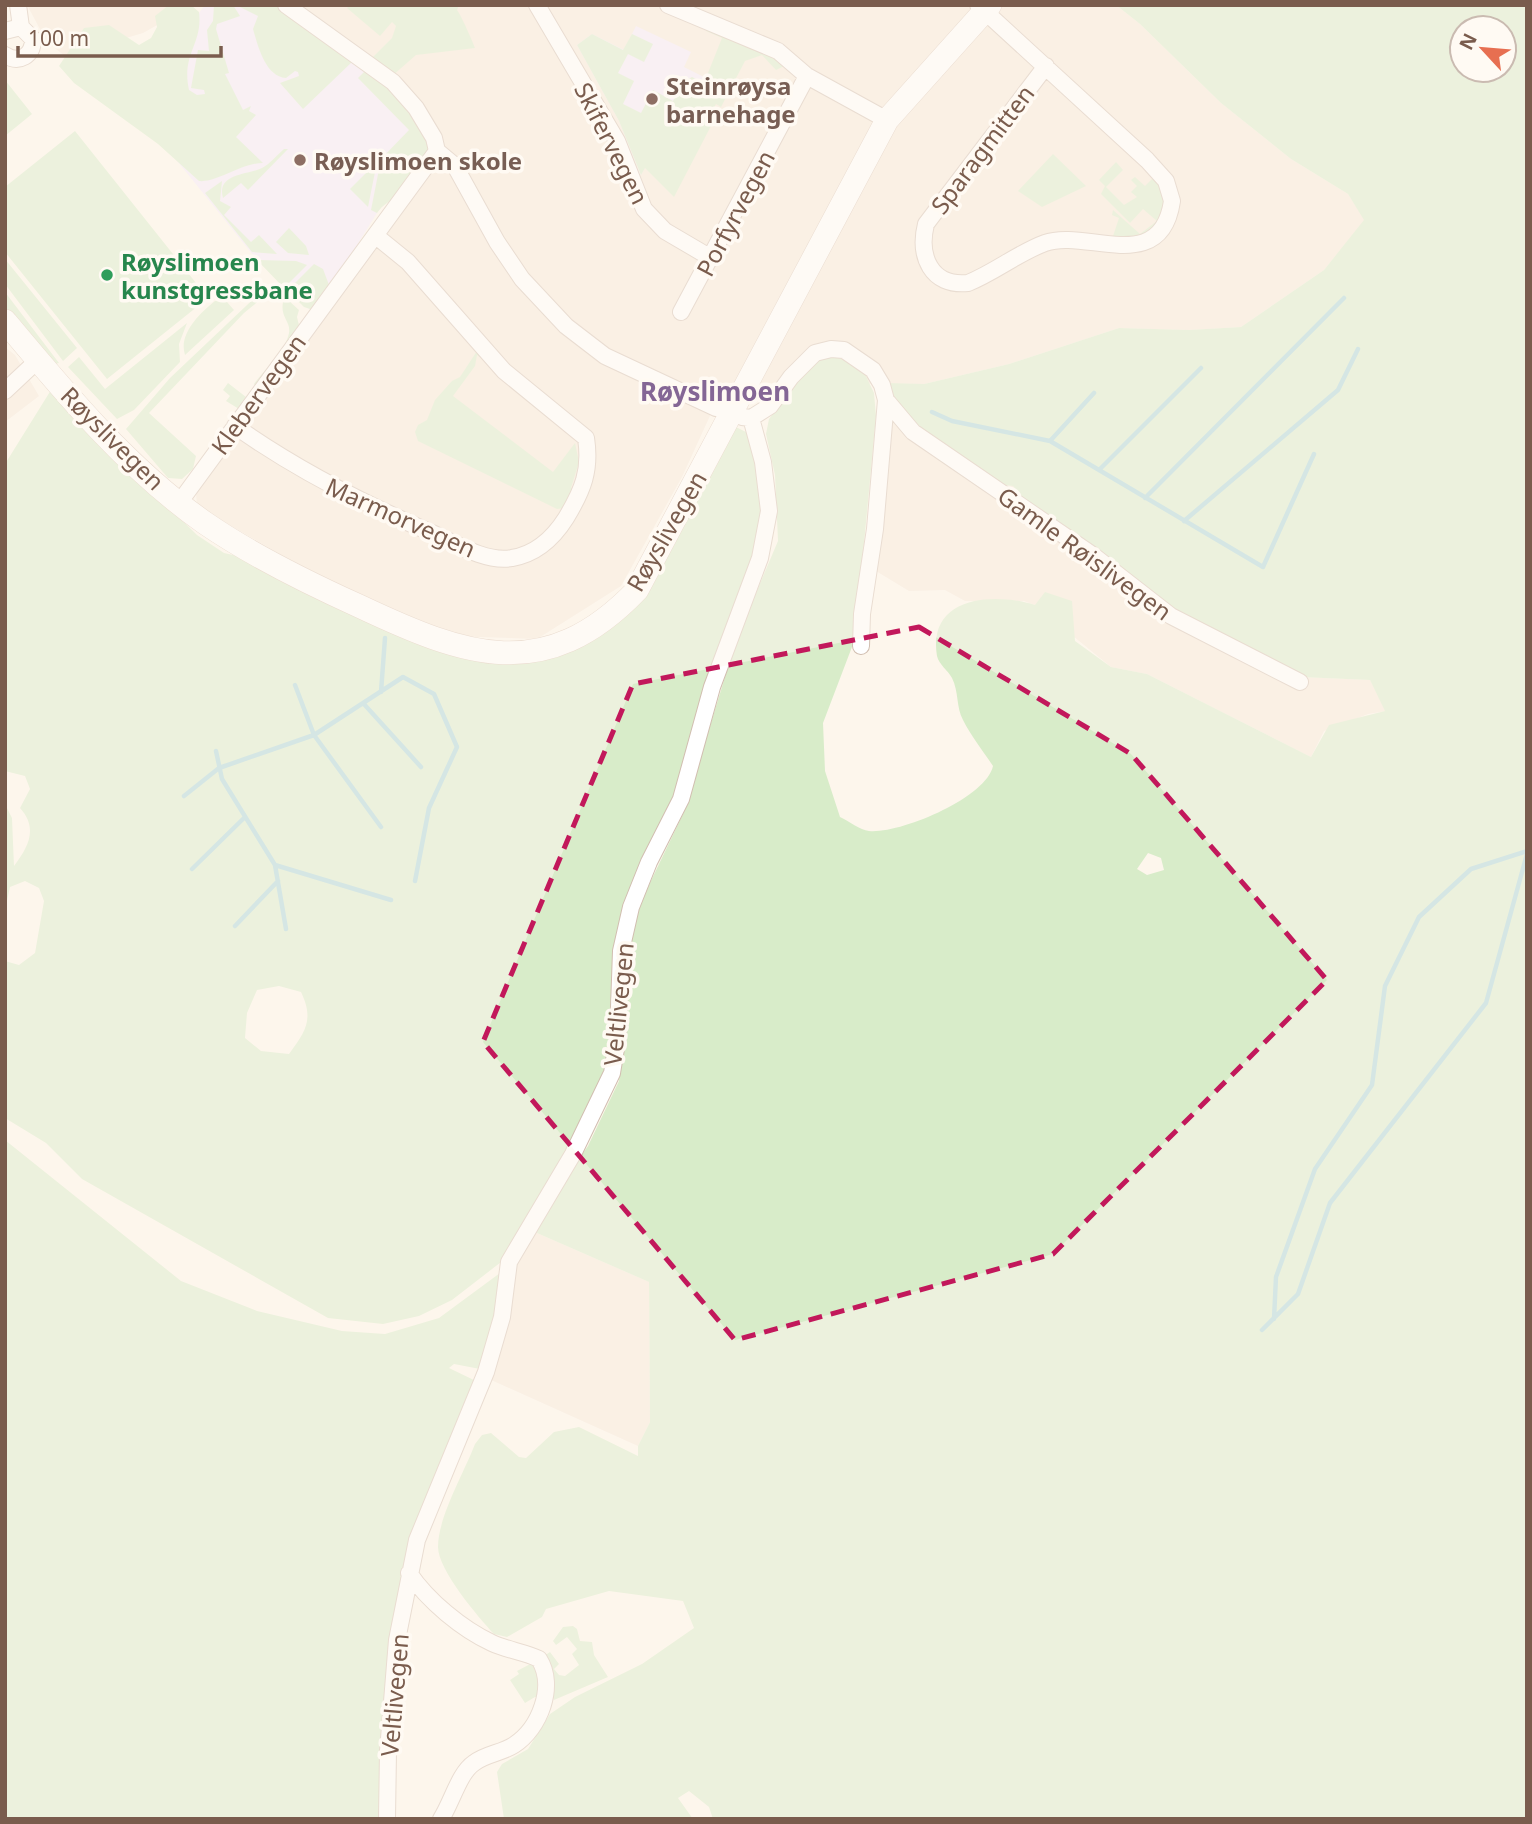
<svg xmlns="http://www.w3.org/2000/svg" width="1532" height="1824" font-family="'Noto Sans',sans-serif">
<rect width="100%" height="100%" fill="#fdf6ec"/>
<path fill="#f5e8da" d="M27,5h166l-50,28 -78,23 -18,-14z
M291,5h825l24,19 81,79 70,56 57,35 17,26 -41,50 -83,57 -52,3 -70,-2 -110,36 -85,20 -199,-1 -43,94 -61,109 -84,53 -89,-3 -120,-54 -131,-76 -1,-14 246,-350z
M5,347l10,8 24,41 -34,26z
M892,403l111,82 10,1 13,16 274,175 70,3 16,31 -18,3 -44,17 -13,26 -164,-83 -36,-7 -76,-62 -11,-4h-59l-20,-11 -36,1 -33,-20z
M530,1230l119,52 1,140 -12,24 -149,-67 26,-114z"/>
<path fill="#f3e8fa" d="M205,5h74l20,12 118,97 -25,84 -7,3 -8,12 -48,77 -20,19 -52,-49 -83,-103 13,-128z
M636,26l55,26 -7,15 22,11 -2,5 -43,52 -20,40 -22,-54 -42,-76 15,-11 32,16z"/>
<path fill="#d8ecc9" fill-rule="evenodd" d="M169,5h22l8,7c4,32 -18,42 -10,78l8,5 8,-1 -1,-4 -13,-2 7,-38 11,1 -2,-21 6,-9 1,-16h19l7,11 -23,8 -1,5 13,44 -4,1 18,36 8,-4 -2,5 7,4 -20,22 27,26c-22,0 -46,20 -64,18l-41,-37 -84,-61 -15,-17 25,-38 25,-3 30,20 12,-7 6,-11 -2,-11z
M279,5l74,56 -50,48 -23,-26 19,-7 -1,-4 -3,-1 -9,7c-21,-2 -28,-32 -33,-49l5,-13 -20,-10z
M350,5h109l-2,5c4,5 16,32 18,38l-59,7 -24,21 -23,-15 23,-23 4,-12 -4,-4 -12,14 -33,-28z
M1116,5h411v1814h-814l-4,-12 -20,-16 -11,7 15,21h-189l-7,-47 5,-8 26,-15 22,-35 25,-17 67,-33 52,-36 -11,-27 -74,-10 -63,18 -4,8 -35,20 -13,-3c-15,-16 -56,-64 -56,-87 0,-30 26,-74 37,-103l7,-9 9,-2 28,24 7,1 28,-26 25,-5 59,29v-10l12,-24 -1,-140 -119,-52 58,-84 31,-65 11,-134 6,-35 47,-98 54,-176 41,-97 -3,-66 -9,-41 3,-15 38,-50 14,-10 16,-2 26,13 11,23 2,23 -21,223 -32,84 2,48 15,46c9,4 20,13 29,14 31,3 117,-33 124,-65 -10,-15 -22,-30 -30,-46 -7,-13 -4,-28 -11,-42 -4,-8 -13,-13 -15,-22 -10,-60 57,-64 98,-51l10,-13 27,9 3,40 36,26 36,7 164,83 18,-32 56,-14 -15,-31 -70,-3 -111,-55 -163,-120 -13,-16 -10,-1 -70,-45 -41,-37 -6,-20 38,1 85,-20 110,-36 70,2 52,-3 83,-57 40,-50 -16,-26 -57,-35 -70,-56 -81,-79zM1462,28h42v42h-42zM1148,853l13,5 3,12 -17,5 -10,-6z
M708,28l47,17 31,20 -10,5 -14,-15 -17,6 -24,46 -5,-3 -9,17 5,3 -38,73 -29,-29 -4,7 -22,-54 -42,-76 15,-11 31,16 9,-16 21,10 -9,18 -16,-8 -10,19 16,8 -11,23 18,9 12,-23 20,11 10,-19 9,-5 12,6 18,-45 -16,-7z
M365,71l33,21 31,53c-4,15 -19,38 -31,49 -8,8 -15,10 -21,19l-6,-3 10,-51 28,-29 -51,-52z
M5,80l27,34 -27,22z
M75,131l133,167 -101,81 -102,-127v-65z
M284,149h4l-40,41 -7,-7 -18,15c-7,-25 26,-23 39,-30 8,-4 15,-13 22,-19z
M1053,154l33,32 -44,21 -24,-16z
M377,162l-9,45 -18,-18z
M1116,162l7,8 -17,17 18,18 13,-8 -6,-5 6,-6 -6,-6 4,-3 10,9 9,-9 6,2 6,31 -19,24 -36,8 8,-24 -7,-3 1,-5 27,24 17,-13 -14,-12 -13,14 -29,-29 4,-8 -6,-6z
M222,181l-2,20 11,6 -7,8 27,27 8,-7 18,19 -25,-2 -47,-59z
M289,228l17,18 3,9 -21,-2 -12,-11z
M5,259l72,89 -14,13 -58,-77z
M257,260l39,1 11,4 -23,23z
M314,264l9,5 6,16 -16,25 -9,-3 -14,-14 2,-7z
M266,287l5,4 -27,22 -95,100 47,43 -3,13 -11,10 -14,-1 -42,-49 44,-51z
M5,292l54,71 -4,1 -50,-55z
M288,300l11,10 -2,7 3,12 -44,58 -2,-3c10,-14 32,-34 35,-51 2,-12 -9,-15 -6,-31z
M215,301l12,1 7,8 -49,45c-7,-21 15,-42 30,-54z
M187,323l-8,21 1,18 -46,48 -17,9 -49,-52 11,-10 26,32z
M477,351l7,6v3l-7,-5 -2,11 -22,30 100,76 22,-29 4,19 -8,26 5,3 -11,17 -8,1 -139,-68 -3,-9 3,-7 9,-5 8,-20 17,-19 8,-4z
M228,383l18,14 -7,12 -13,-8 4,-5 -7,-6z
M51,390l146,145 27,18 18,4 198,93 159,-17 137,-206 14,7 9,24 4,73 -82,255 -45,95 -22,155 -11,49 -98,174 -53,41 -33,16 -36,8 -55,-6 -246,-139 -36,-36 -41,-25v-157l14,4 16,-12 9,-52 -5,-13 -14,-7 -15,6 -5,23v-106l7,14 2,48c15,-20 24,-38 6,-58l10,-19 -5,-13 -20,-5v-307zM279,986l22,6c13,27 5,39 -12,62l-28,-3 -16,-13 2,-25 10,-23z
M5,1140l176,141 76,30 85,20 43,3 54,-16 61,-45 3,12 -23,84 -26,-5 -5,4 29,14 -64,159 -30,273 -9,5h-370z
M573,1626l4,3 3,12 12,1 2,13 14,22 -54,23 -10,-44 6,-4 9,12 -5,5 5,6 6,1 14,-11 -7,-11 5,-5 -10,-12 -11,8 -3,-4 10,-14z
M534,1662l8,35h-7l-10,6 -15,-23 9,-6 -2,-3z"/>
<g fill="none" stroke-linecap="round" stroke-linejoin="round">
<path stroke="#a5d3da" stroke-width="4.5" d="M932,412l20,9 98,20 213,126 51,-113
M1050,441l44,-48
M1099,470l102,-102
M1145,498l199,-200
M1184,521l154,-131 20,-41
M295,685l19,50 67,92
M381,692l4,-54
M363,703l58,64
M216,751l6,28 53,86 11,64
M184,796l35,-28 95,-33 89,-58 31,17 23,53 -28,61 -14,73
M275,865l116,35
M192,869l53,-52
M235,926l43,-45
M1274,1319l2,-42 39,-108 57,-84 13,-99 34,-69 52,-48 56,-18
M1262,1330l36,-36 32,-91 156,-200 41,-149"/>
<g stroke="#d1beb0" stroke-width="18">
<path id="street" d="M18,5l3,22
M286,5l107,77 23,26 18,30 3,13 18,15 42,76 25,37 44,47 39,30 111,52
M537,5l80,136 27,68 21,22 46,27
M668,5l110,46 29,25 80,44
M978,5l169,155 19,21 6,20c-11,76 -86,27 -127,42 -27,10 -50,29 -77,40 -37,4 -50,-27 -42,-59l120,-158
M5,31l16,-4 12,12c0,17 -14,25 -28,16
M681,312l126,-236
M5,391l33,-31
M742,417l9,1 19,-12 21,-29 24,-24 16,-4 13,1 29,20 9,15 4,15 27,32 181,124 77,60 129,66
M235,426c62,44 127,77 197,107 22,10 55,30 80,25 24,-4 42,-21 54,-40 17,-28 25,-48 20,-80l-82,-67 -96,-109 -32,-26
M179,503l258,-352
M861,646l1,-32 13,-85 11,-129
M409,1573c19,28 53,56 83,70 15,7 33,9 47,16 17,27 1,69 -25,86 -12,8 -29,9 -40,18 -15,10 -22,39 -33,56
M387,1819l1,-68 9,-111 20,-100 69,-168 16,-55 7,-55 64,-108 39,-81 6,-37 3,-85 10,-44 18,-45 32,-63 31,-112 48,-129 9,-47 -6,-49 -12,-44"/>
</g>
<g stroke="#d6c0b0" stroke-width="24">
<path id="secondary" d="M5,321c60,72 123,148 200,202 48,33 101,59 154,83 106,50 186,80 278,-16l250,-470 103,-115"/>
</g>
<use href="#street" stroke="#fff" stroke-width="16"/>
<use href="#secondary" stroke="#fff" stroke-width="23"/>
</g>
<path d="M0 0H1532V1824H0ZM919,627l212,127 196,226 -274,274 -318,86 -252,-298 150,-358z" fill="#fdf6ec" fill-opacity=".55" fill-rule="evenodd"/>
<path fill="none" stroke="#c2185b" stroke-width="5" stroke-dasharray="14 9" stroke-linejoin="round" d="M919,627l212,127 196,226 -274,274 -318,86 -252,-298 150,-358z"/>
<g fill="#8d6e63" stroke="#fffaf3" stroke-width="2.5">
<circle cx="652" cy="99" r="7"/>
<circle cx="300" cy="160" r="7"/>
</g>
<circle fill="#2e9e5b" stroke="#fffaf3" stroke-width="2.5" cx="107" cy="275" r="7"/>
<g text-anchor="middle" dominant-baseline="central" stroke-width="7" stroke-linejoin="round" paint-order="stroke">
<g font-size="24" font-weight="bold" fill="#785e54" stroke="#fffaf3" text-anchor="start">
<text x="666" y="85">Steinrøysa<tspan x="666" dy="28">barnehage</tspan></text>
<text x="314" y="160">Røyslimoen skole</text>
</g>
<g font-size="24" fill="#7a5c4d" stroke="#fffaf3">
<text transform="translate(612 143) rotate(63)">Skifervegen</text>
<text transform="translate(982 149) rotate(-53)">Sparagmitten</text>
<text transform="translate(735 213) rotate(-62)">Porfyrvegen</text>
<text transform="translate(258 394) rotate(-54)">Klebervegen</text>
<text transform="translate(113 438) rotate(45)">Røyslivegen</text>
<text transform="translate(401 517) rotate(24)">Marmorvegen</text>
<text transform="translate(666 531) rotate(-60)">Røyslivegen</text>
<text transform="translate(1085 553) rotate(36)">Gamle Røislivegen</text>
<text transform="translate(618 1004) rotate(-84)">Veltlivegen</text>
<text transform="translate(394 1695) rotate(-85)">Veltlivegen</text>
</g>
<g font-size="24" font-weight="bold" fill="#27864d" stroke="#fffaf3" text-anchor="start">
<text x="121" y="261">Røyslimoen<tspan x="121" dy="28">kunstgressbane</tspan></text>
</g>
<g font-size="26" font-weight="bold" fill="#846695" stroke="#fffaf3">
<text x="715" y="391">Røyslimoen</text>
</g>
</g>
<rect width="1532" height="1824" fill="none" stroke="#7a5c4d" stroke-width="14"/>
<g transform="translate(1483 49) rotate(296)"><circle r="33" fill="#fffaf3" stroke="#cabbb1" stroke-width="2"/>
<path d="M0-5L12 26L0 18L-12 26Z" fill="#e76f51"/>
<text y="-10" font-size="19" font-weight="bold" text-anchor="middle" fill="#7a5c4d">N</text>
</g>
<path d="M18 46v10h203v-10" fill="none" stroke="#7a5c4d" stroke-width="3.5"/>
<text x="28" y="46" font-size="21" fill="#7a5c4d" stroke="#fffaf3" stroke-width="5" paint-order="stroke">100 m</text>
</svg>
